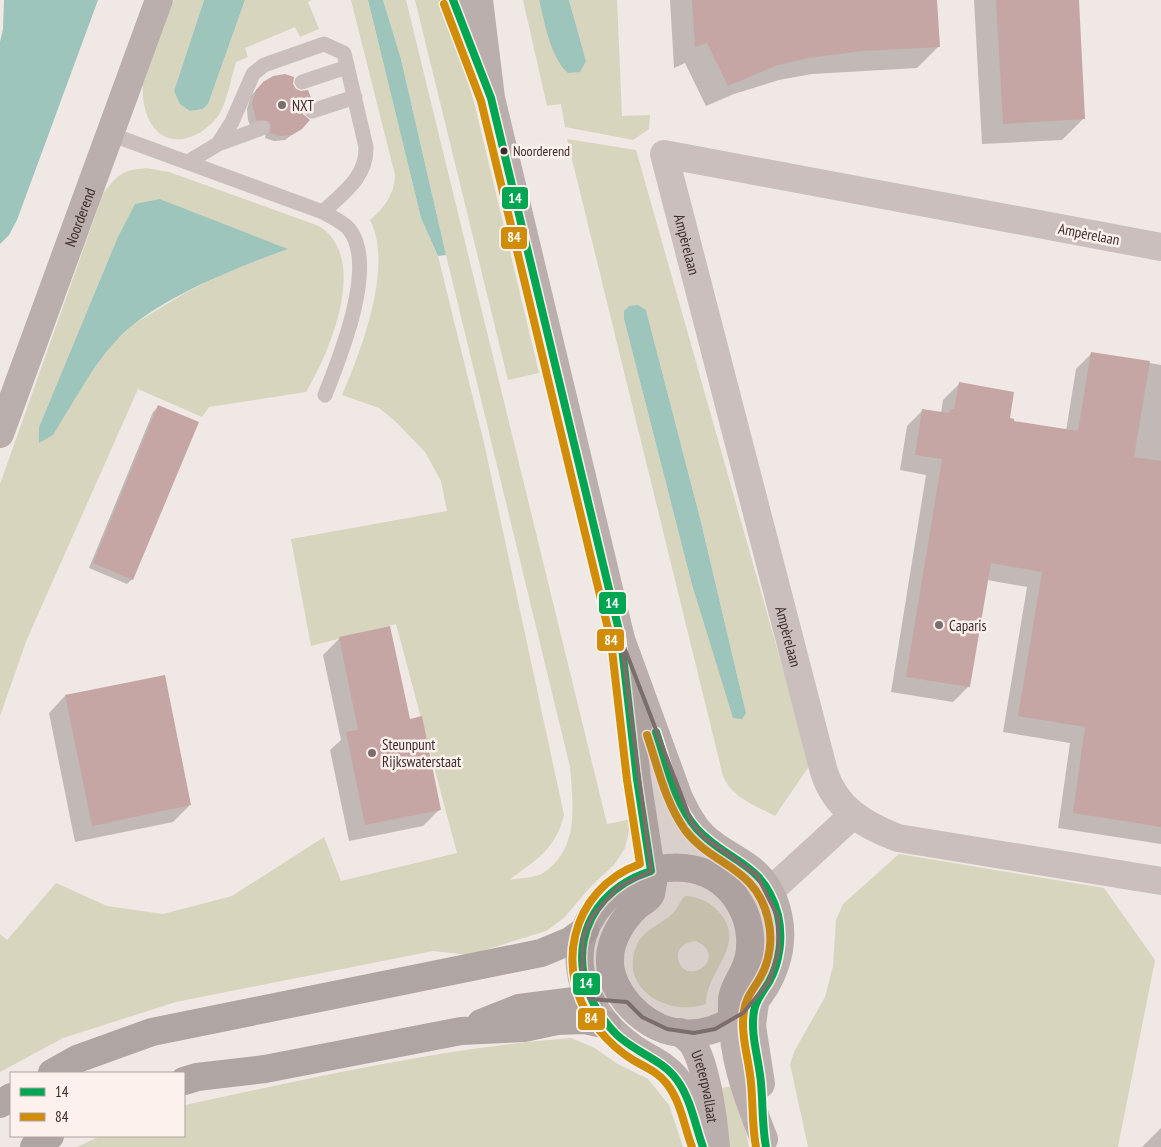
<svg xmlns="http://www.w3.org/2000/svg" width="1161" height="1147" font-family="'PT Sans Narrow',sans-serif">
<rect width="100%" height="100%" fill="#f0e8e4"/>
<path fill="#d7d5bd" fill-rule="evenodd" d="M174,0h30l-30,91 16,20 13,-2 5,-5 37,-104h67l-4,2 11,27 -19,8 -5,-10 -50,21 3,9 -12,5c-5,16 -8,36 -16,51 -4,7 -13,15 -19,19 -39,23 -61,-12 -58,-48z
M351,0h17l53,218 17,38 46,187 80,372c-8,34 -29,46 -55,65 10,-2 26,-2 34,-7 37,-24 30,-69 27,-106l-124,-512 -45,-196 -18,-59h23l201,824 25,-5 -7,29 -11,17 -22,20 -28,33 -18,13 -77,24 -36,-4 -257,51 -113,36 -63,34v-138l7,6 49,-57 51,23 56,8 69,-18 92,-59 17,44 116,-28 -61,-229 -85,22 -20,-107 156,-28 -6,-30 -16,-29 -30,-31 -16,-13 -37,-13c19,-44 52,-129 28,-175 15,-13 24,-25 25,-45z
M415,0h27l32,102 65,271 -31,7z
M523,0h16l15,52 32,9 -17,-61h48l5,116 28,-1 -1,14 -16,11 -68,-13 -4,-23 -14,2z
M567,139l69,11 174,615 -35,51c-20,-11 -43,-18 -52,-40zM646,310l55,212 45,191 -55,-132 -67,-262v-8z
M146,168l23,4 150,54c51,32 11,126 -13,166l-97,15 -7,10 -64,-28 -111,250 -27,77v-232l103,-290c14,-19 19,-24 43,-26zM160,199l127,50 -66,26 -36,18 -51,31 -20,18 -74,100 -1,-15 78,-188z
M899,854l205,34 51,72 -37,187h-310l-18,-83 5,-14 30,-53 8,-31 3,-46 7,-16z
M685,896c11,0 24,6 31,13 35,34 -10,60 -10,95 -36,13 -87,-14 -70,-57 7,-19 27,-22 39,-36 4,-5 6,-12 10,-15zM696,941c33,15 -7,46 -17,21 -5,-13 6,-20 17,-21z
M571,1038l24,10 21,15 32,16 21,26 14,42h-606l23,-11h84l1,-31c128,-27 256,-57 386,-67z
M736,1085l13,62h-23l-12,-57z"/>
<path fill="#9ec5bb" d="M4,0h94l-81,220 -8,15 -9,9v-202l3,-13z
M204,0h41l-37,104 -5,5 -13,2 -10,-7 -6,-13z
M368,0h15l18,59 45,196 -8,1 -17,-38z
M539,0h30l17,61 -6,11 -12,1c-18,-16 -23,-50 -29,-73z
M160,199l128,50c-52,19 -138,52 -174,94 -24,27 -42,62 -61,92l-14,8v-16l78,-188 18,-35z
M638,305l8,5 55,212 45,191 -4,6 -9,-1 -42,-137 -67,-262v-8l5,-5z"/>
<path fill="#0003" d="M670,0h266l2,47 -21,21 -105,6 -33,6 -45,14 -28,12 -21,-43 -11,5z
M974,0h103l7,118 -22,22 -80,4z
M292,85l8,8 8,-2 3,6v4l-9,7 -1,20 -16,12 -11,1 -9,-3 1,-7 -16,-6 -2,-5 -1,-11 4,-13 6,-7z
M1092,353l69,12v479l-103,-16 12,-85 -67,-11 24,-145 -40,-7 -18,106 -16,16 -62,-10 35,-217 -26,-5 7,-44 16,-16 18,3 2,-13 16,-16 53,38 54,9 10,-62z
M158,407l-26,172 -5,5 -38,-16 64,-156z
M340,638l69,83 31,88 -17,17 -74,15 -19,-91 11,-10 -18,-85z
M65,696l125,109 -17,17 -98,20 -26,-129z
M1161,1128v19h-19z"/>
<path fill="#c6a6a4" d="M692,0h245l3,47 -78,4 -54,7 -33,8 -47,20 -21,-43 -12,4z
M996,0h83l6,119 -82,5z
M285,74l9,3 -1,7 3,5 5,2 7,-1 4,11 -7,3 -2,5v5l7,6 -8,9 -10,6 -12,1 -10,-3 1,-8 -3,-4 -12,-1 -4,-17 4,-13 7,-8 10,-6z
M1091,352l59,9 -16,96 27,4v366l-88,-14 12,-86 -67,-11 24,-144 -51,-9 -21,124 -64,-10 36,-218 -27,-4 7,-46 27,4 1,-4h4l5,-27 55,10 -4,26 4,1v2l64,10z
M158,405l41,17 -66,158 -40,-17z
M390,626l20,93 12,-3 19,94 -76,15 -19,-93 12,-2 -19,-93z
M165,675l26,130 -99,21 -27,-131z"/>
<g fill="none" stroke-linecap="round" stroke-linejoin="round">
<path stroke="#cabfbc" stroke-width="15" d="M302,82l45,-15
M312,111l43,-14
M110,134l213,78c8,5 19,9 26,17 29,36 -9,128 -24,166
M218,144l44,-16
M188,162l30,-18 14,-22 21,-48 11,-9 60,-21 20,9 22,94c1,30 -23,46 -43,65"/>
<g stroke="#cabfbc" stroke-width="28">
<path id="s1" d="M1161,247l-497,-93 160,618c12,37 40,53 74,66l263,43"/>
<path d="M769,892l84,-77"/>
</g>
<g stroke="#baafad" stroke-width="28">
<path d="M453,0l25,66"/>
<path d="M479,0l12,98 130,541 58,159c7,14 13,27 24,38 26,25 55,25 71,65 33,87 -74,180 -144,105 -10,-11 -20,-28 -20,-44 -1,-21 12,-42 27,-56 4,-3 12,-7 14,-12 1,-3 1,-8 2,-11l-16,-104 -16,-140"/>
<path id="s2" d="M0,434l159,-434"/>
<path d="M755,1002l-3,24 9,58"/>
<path id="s3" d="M680,1032c4,4 11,9 14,14 13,23 20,75 22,101"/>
<path d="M703,1147c-9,-23 -12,-51 -28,-70 -12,-14 -28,-19 -43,-30 -26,-18 -49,-49 -52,-80 -9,-83 115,-140 160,-63 12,20 14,48 3,69 -4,8 -11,19 -11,28 -1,53 13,90 32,138"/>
</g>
<path stroke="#afa6a3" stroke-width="28" d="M481,1023l38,-15 71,-9
M52,1073l25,-14 75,-27 389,-79 29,-12 15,-11
M184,1081l13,-4 68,-8 196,-38 63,-3 33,-7 28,-1 22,5
M0,1104l11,-7
M34,1147l16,-11"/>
<g stroke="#fcf1ed" stroke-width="11">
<path id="bus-1" d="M453,0l38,98 130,541 16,140 14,92c-78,25 -90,107 -35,163 18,18 46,25 61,46 14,19 18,45 26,67
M656,732c11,32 18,71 41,97 31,34 67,32 81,86 5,22 2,47 -9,67 -6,10 -13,17 -15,29 -4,24 5,48 7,72 2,21 1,43 5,64"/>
</g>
<g stroke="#fcf1ed" stroke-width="11">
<path id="bus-2" d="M444,4l37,97 130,540 16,139 13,84c-70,25 -89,110 -41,166 9,11 21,22 34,30 12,7 25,12 34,24 14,18 17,42 25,63
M647,735c11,32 18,67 38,95 27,36 71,36 83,89 5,19 2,42 -8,59 -7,12 -14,19 -16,33 -4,24 5,48 7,72 2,21 1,43 5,64"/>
</g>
<use href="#bus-1" stroke="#00a651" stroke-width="8"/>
<use href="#bus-2" stroke="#d28d08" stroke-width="8"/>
</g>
<path fill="#7b6d6b" fill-opacity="0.2" stroke="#7b6d6b" stroke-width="4" stroke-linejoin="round" d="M621,639l71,184 12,14 53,38 21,42 1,33 -10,32 -26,31 -28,16 -21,4 -27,-4 -25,-12 -15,-15 -37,-3 -8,-21 1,-41 9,-21 26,-29 33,-16z"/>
<g fill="#7b6d6b" stroke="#fcf1ed" stroke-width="2">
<circle cx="282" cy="105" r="5"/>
<circle cx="939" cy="625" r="5"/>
<circle cx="372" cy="753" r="5"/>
</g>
<circle fill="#3c2b2a" stroke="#fcf1ed" stroke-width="2" cx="504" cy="151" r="4.5"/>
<g text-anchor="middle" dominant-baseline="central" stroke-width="5" stroke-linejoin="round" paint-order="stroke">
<g font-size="14" fill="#3c2b2a" stroke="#fcf1ed" text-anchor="start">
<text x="513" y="151">Noorderend</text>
</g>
<g font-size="15" fill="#3c2b2a" stroke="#fcf1ed" text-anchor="start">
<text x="292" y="105">NXT</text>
<text x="949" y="625">Caparis</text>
<text x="382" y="744">Steunpunt<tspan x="382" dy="17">Rijkswaterstaat</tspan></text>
</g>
<g font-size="15" fill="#3c2b2a" stroke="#fcf1ed">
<text stroke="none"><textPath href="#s2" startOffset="231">Noorderend</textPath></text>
<text transform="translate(1089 234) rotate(11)">Ampèrelaan</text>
<text stroke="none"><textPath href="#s1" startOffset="599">Ampèrelaan</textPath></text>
<text stroke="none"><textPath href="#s1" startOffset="1004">Ampèrelaan</textPath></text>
<text stroke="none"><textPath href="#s3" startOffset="62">Ureterpvallaat</textPath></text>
</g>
</g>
<g stroke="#fcf1ed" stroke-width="2">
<rect x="501" y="186" width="28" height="24" rx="5" fill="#00a651"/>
<rect x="500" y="226" width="28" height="24" rx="5" fill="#d28d08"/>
<rect x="598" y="591" width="29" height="24" rx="5" fill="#00a651"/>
<rect x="596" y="628" width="29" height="24" rx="5" fill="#d28d08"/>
<rect x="572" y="972" width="29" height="24" rx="5" fill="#00a651"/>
<rect x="577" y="1007" width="29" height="24" rx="5" fill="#d28d08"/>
</g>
<g font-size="14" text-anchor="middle" font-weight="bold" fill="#fff">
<text x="515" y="203">14</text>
<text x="514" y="242">84</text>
<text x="612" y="608">14</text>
<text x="611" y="645">84</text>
<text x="586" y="988">14</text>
<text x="591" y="1023">84</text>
</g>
<rect x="10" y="1072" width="175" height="65" fill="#fcf1ed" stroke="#afa29f"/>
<rect x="20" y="1088" width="25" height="8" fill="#00a651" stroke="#afa29f"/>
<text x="55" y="1097" font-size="15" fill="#3c2b2a">14</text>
<rect x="20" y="1113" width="25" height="8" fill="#d28d08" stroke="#afa29f"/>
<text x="55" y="1122" font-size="15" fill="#3c2b2a">84</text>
</svg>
